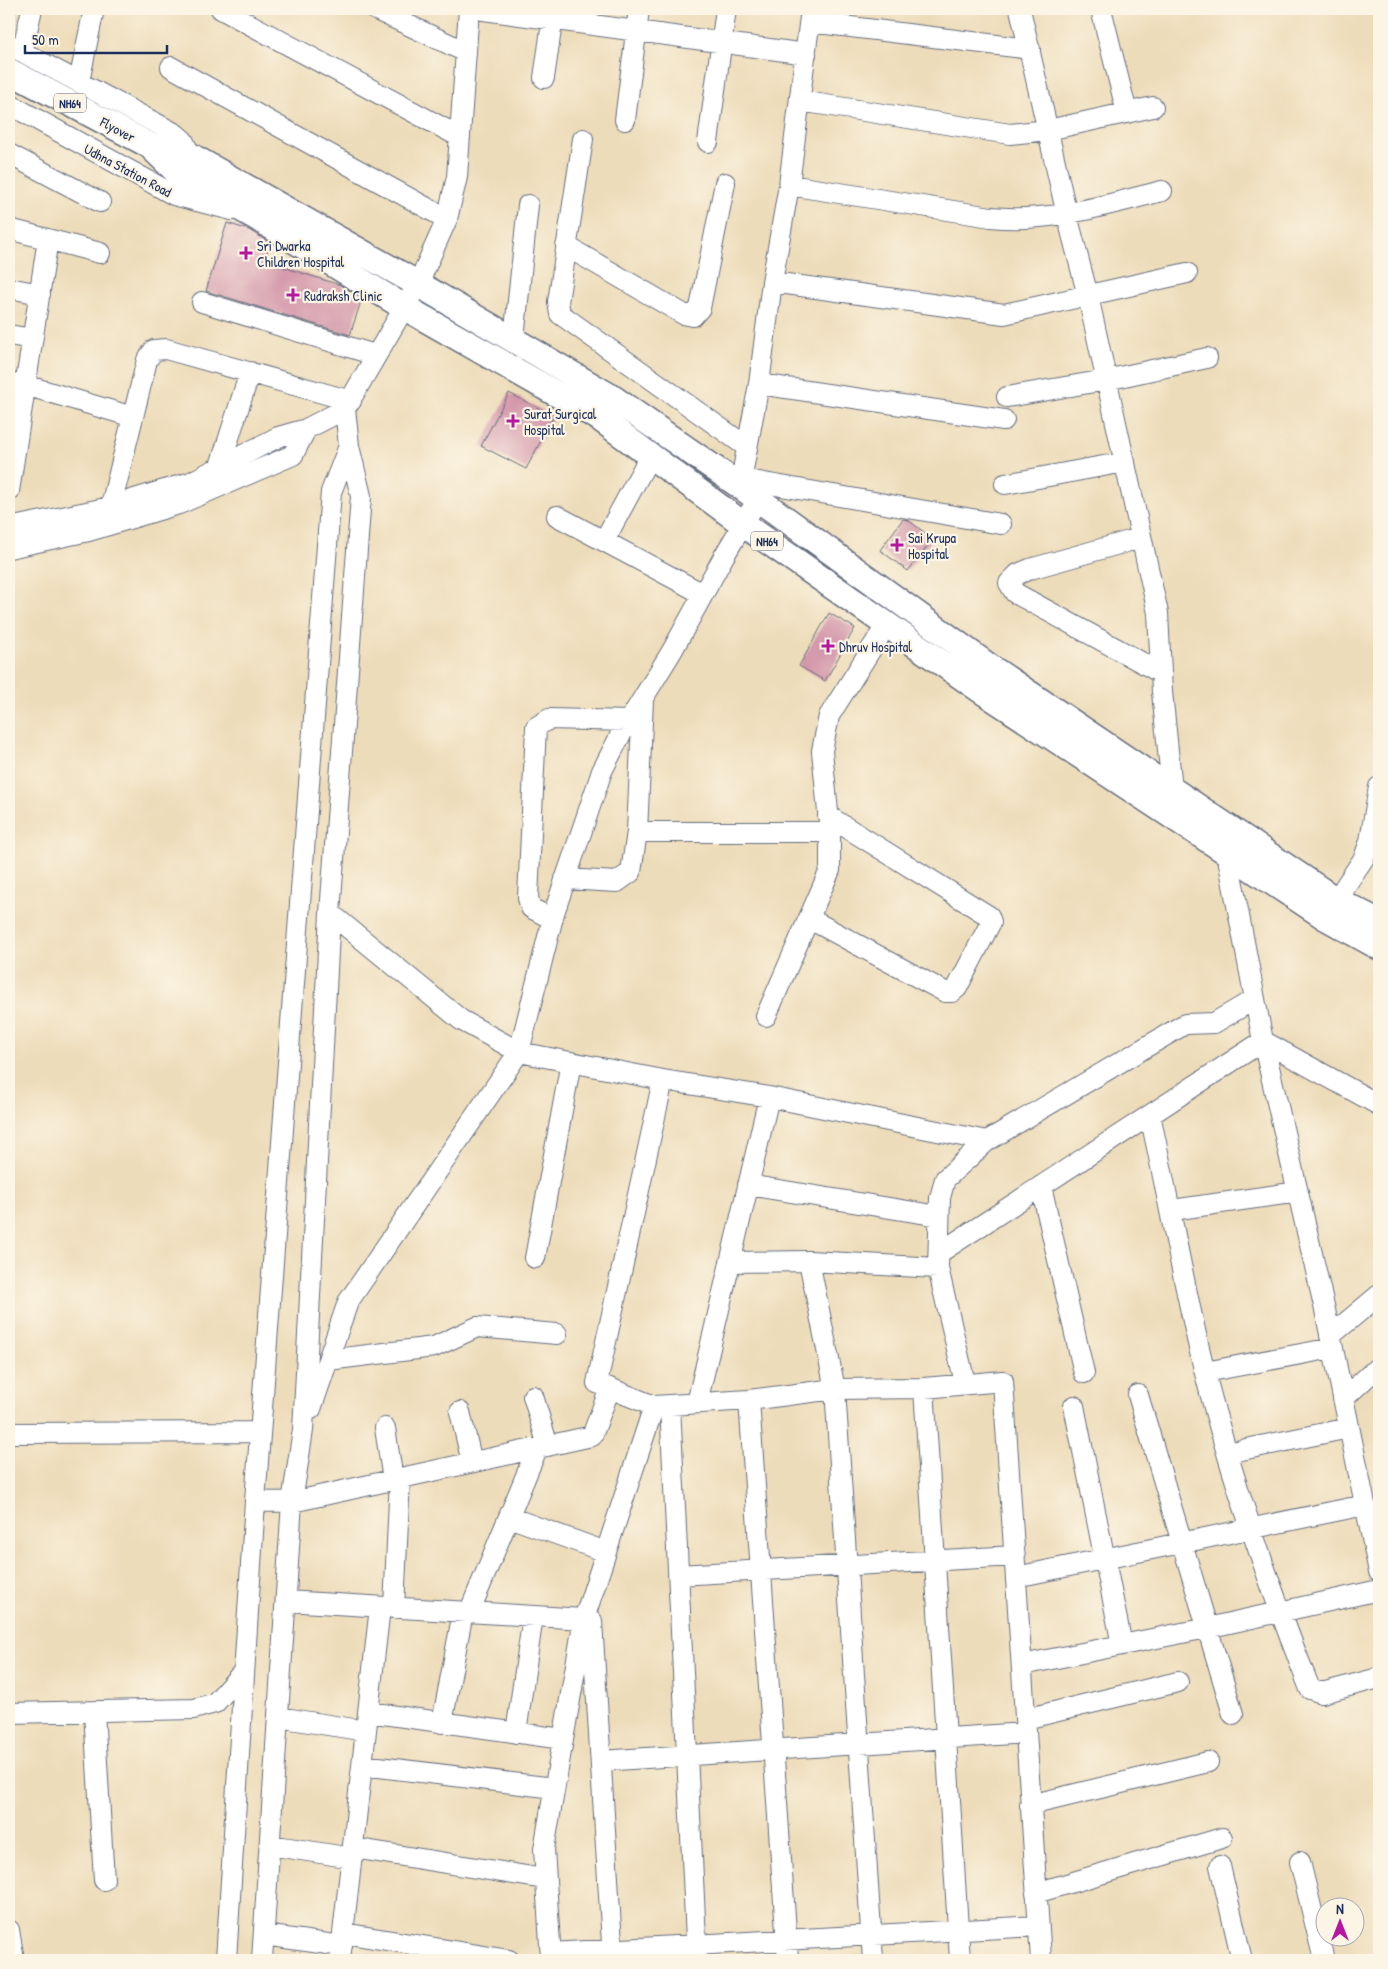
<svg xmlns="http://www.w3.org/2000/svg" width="1388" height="1969" font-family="'Patrick Hand',sans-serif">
<rect width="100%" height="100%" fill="#fcf5e5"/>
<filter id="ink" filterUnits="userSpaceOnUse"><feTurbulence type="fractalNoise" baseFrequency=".02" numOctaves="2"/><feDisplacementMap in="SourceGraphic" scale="10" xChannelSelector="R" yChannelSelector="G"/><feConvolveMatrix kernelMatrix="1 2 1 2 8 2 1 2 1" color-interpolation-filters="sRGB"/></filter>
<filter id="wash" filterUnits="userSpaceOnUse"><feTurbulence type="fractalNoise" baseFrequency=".0096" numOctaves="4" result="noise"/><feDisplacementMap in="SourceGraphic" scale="20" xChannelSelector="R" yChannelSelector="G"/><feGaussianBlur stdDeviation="1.12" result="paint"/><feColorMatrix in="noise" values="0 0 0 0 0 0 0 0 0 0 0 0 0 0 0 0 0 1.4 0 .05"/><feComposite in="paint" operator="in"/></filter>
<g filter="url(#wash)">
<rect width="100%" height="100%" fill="#eddcb9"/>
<g id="blocks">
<path fill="#d192a7" d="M227,223l22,7 21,13 -6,18 76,24 22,13 -12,37 -144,-44z
M509,393l45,23 -28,53 -45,-23z
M903,519l5,1 25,19 -25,32 -28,-21z
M829,613l26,15 -30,53 -26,-15z"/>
</g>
</g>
<g filter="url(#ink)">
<use href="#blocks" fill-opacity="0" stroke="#646c7e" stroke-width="1"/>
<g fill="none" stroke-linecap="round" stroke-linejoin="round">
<g stroke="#646c7e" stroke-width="22">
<path id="minor" d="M221,9l239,128
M374,9l92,43
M476,9l330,45
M1020,9l47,206 21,81 70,317 4,79 10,97
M1101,9l26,104
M810,22l220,27
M9,45l167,89 7,6 8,16
M22,52l10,-43
M171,67l276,152
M544,78l10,-69
M79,82l15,-73
M800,101l210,33 38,-4 105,-23
M9,104l165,91 58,15
M625,120l14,-111
M583,139l-25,163 2,12 187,133
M708,142l18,-133
M9,154l91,48
M789,185l202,32c58,6 115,-12 171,-26
M9,229l91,24
M566,246l117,68 10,2 7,-8 25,-125
M772,282l232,32 183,-41
M9,288l31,6
M202,302l173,53
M9,335l23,4
M514,339l14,-134
M9,383l16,2 108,32
M759,384l245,36
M1007,397l99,-17 101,-22
M219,469l31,-97
M741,479l260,45
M1005,484l120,-22
M740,486l19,-102 13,-102 17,-97 22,-176
M9,491l39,-252
M111,506l36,-146 7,-10 12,-1 185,52
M557,516l146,78
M9,528l92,-19 90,-27 87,-45 28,-8 39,-20 73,-125 29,-65 10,-42 12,-168
M1140,538l-110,31 -12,5 -9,9 6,10 146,80
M604,541l46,-85
M9,548l80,-17 90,-27 114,-49 13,-26
M637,832h193
M1227,853l36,188 62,269 54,262
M565,879l52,3 14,-10 6,-40 6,-132
M1328,912l36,-54 6,-17 9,-54
M330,913l131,107 58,32 144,28 106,17 218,44
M552,919l-21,-11 -3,-10 8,-171 13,-8 80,2
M810,919l135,73h7l5,-4 34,-66 -2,-6 -5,-3 -156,-97
M766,1016l64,-146v-38l-8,-81 7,-35 58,-92
M663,1080l-66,303 57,23 95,-6 86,-11 89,-1 79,-7 38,579
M1150,1115c19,86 34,173 55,258 27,108 64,212 105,316l12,4 57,-15
M748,1185l191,31
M1041,1186l43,187
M1172,1210l126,-18
M939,1253l324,-212 116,64
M535,1258l36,-196
M809,1261l26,128 38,571
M731,1262l78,-1 129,7
M1330,1336l49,-41
M328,1360l106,-13 43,-20 80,7
M1205,1372l128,-24
M965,1383l-27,-115 2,-70 5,-19 42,-38 198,-117 29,-1 41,-24
M924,1388l36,572
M1138,1395l95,319
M533,1396l15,50
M1343,1399l36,-33
M749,1400l39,560
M697,1403l72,-306
M670,1405l27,555
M1074,1406l48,239
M311,1409l37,-107 171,-250 35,-139 48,-142 19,-37 51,-83 52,-95 34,-57
M460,1412l12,50
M385,1428l8,52
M9,1433l251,-1
M1227,1453l122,-25
M255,1501l37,1 300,-66 18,-48
M509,1517l97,35
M678,1575l337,-19
M1016,1577l349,-72
M286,1601l298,18
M394,1608l6,-130
M469,1613l68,-164
M592,1621l21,339
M1022,1665l185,-37 172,-38
M94,1712l10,168
M368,1712l195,27
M9,1713l185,-4 21,-6 29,-32
M278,1717l88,14
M1025,1719l153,-37
M442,1723l21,-111
M516,1733l17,-117
M601,1761l425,-28
M362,1765l192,23
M1030,1805l178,-43
M270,1845l82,13
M353,1848l192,31
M1300,1862l24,98
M1220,1866l22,94
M1036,1893l186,-55
M9,1930l5,30
M343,1933l166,27
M264,1935l78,11
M550,1953l488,-27
M226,1960l29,-459 76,-1009 18,-46
M262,1960l30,-458 11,-72 27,-517 31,-417 -12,-50 -4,-37
M340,1960l40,-353
M551,1960l-7,-111 40,-230 70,-213"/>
</g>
<g stroke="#646c7e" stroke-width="28">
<path id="major" d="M9,71l140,74 29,28 76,43 150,91 195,111 144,106 236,165 346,228 54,30
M151,146l40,10 227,128 195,114 127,88 250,181 346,233 43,22"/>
</g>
<use href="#minor" stroke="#fff" stroke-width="20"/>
<use href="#major" stroke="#fff" stroke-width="25"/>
</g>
</g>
<g fill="#b5179e" stroke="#fcf5e5" stroke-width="2">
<path d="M243.5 245.5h5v5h5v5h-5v5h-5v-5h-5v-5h5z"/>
<path d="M290.5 287.5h5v5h5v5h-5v5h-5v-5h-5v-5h5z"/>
<path d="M510.5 413.5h5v5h5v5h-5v5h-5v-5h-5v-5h5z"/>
<path d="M894.5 537.5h5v5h5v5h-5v5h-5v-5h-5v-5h5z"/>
<path d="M825.5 638.5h5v5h5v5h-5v5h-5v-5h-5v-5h5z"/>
</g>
<g text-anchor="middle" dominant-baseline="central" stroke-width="4.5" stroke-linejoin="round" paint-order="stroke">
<g fill="#fcf5e5" stroke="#5e6a86" stroke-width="1">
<rect x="54" y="93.5" width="32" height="19" rx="4"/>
<rect x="751" y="531.5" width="32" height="19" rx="4"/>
</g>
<g font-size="12" font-weight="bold" fill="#1b2f5e">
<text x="70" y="103">NH64</text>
<text x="767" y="541">NH64</text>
</g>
<g font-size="14" fill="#1b2f5e" stroke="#fcf5e5">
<text transform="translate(118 129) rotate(28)">Flyover</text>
<text transform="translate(128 170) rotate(28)">Udhna Station Road</text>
</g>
<g font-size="14" fill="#1b2f5e" stroke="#fcf5e5" text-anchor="start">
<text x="257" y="245">Sri Dwarka<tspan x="257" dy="16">Children Hospital</tspan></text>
<text x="304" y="295">Rudraksh Clinic</text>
<text x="524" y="413">Surat Surgical<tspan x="524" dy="16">Hospital</tspan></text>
<text x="908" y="537">Sai Krupa<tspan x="908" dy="16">Hospital</tspan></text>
<text x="839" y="646">Dhruv Hospital</text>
</g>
</g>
<rect width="1388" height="1969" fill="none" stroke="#fcf5e5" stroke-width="30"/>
<g transform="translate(1340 1922)"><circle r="24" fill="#fcf5e5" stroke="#a2a6af"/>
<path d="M0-4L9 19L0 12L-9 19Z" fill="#b5179e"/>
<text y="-8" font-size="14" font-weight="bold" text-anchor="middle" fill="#1b2f5e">N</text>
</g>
<path d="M25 45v8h142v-8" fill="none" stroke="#1b2f5e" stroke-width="2.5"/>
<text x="32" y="45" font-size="15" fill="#1b2f5e" stroke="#fcf5e5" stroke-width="4" paint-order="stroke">50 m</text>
</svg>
